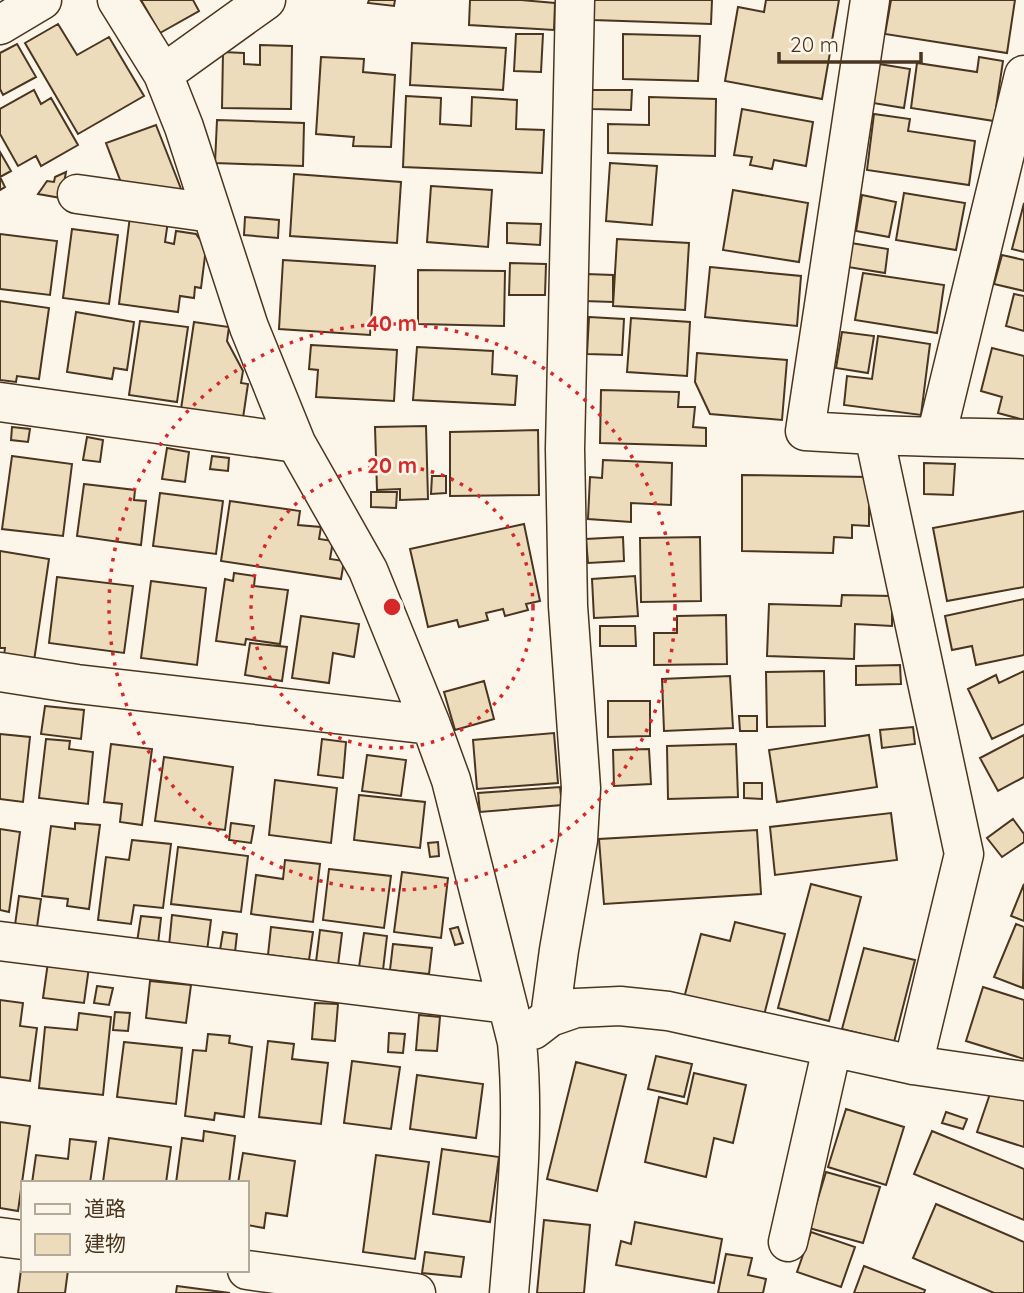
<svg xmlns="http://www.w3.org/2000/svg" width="1024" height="1293" font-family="Quicksand,'Noto Sans JP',sans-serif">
<rect width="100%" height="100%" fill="#fbf6e9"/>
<path fill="#ecdcbc" stroke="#4a3520" stroke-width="2" d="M141,0h52l6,11 -39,22z
M369,0h26l-1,6 -26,-3z
M470,0h51l34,3 -1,27 -85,-5z
M594,0h118l-1,24 -118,-4z
M766,0h73l-17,99 -97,-18 13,-74 26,5z
M891,0h124l-8,53 -122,-19z
M58,24l19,31 32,-18 35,59 -66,38 -53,-91z
M516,34h27l-2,38 -27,-1z
M623,34l77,2 -2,45 -75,-2z
M412,43l94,5 -3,42 -93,-5z
M17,44l19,33 -33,18 -3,-6v-36z
M260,45l32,1 -1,63 -69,-1 1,-56 21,1v11l16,1z
M321,57l43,2 -1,13 32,3 -4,72 -38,-1 1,-9 -38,-3z
M979,57l24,4 -9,60 -83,-13 6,-45 60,9z
M879,64l31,5 -6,39 -31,-5z
M34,90l7,14 10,-6 27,47 -37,21 -5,-10 -18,10 -18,-32v-25z
M592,90h40l-1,20 -39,-1z
M406,96l35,2 -1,26 31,2 1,-29 45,3 -1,29 28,1 -2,43 -139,-6z
M649,97l67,2 -1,57 -107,-3v-29l41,1z
M742,109l71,13 -7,44 -32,-6 -2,9 -22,-4 2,-8 -18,-2z
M874,114l36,5 -2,12 67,10 -6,44 -102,-15z
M217,120l87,3 -1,43 -88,-3z
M156,125l27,69 -61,-9 -16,-42z
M0,152l11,19 -11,6 5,10 -5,3z
M610,163l47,3 -5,59 -46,-4z
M66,172l-5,26 -23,-4 9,-13 7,1 1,-5z
M294,174l107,8 -4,61 -107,-7z
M431,186l61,4 -4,57 -61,-5z
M733,190l75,13 -9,59 -76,-12z
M904,193l61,10 -9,47 -60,-10z
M862,195l34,7 -7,35 -33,-6z
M1024,203v49l-12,-3z
M130,216l38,5 -3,21 9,2 2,-13 20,3 10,14 -5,40 -6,-1 -1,11 -14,-2 -2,16 -59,-8z
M245,217l34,3 -1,18 -34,-3z
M507,223l34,1 -1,21 -33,-2z
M72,229l46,6 -9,69 -46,-6z
M0,234l57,7 -7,54 -50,-6z
M617,239l72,4 -4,67 -72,-4z
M851,243l37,6 -3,24 -37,-6z
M1002,255l22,5v31l-30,-7z
M283,260l92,6 -5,69 -91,-6z
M510,263l36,1 -1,31h-36z
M710,267l91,9 -4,50 -92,-9z
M418,270l87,1 -1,55 -86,-2z
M863,273l81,12 -7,48 -82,-13z
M586,274l27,1v27l-29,-1z
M1014,294l10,2v35l-18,-5z
M0,301l49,7 -10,71 -22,-3 -1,6 -16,-2z
M76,312l58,10 -7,48 -13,-2 -2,11 -45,-7z
M589,317l35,2 -2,36 -35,-1z
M631,318l59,4 -3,54 -60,-4z
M140,321l48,6 -11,75 -48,-7z
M194,322l35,5 -2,14 16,30 -2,12 7,1 -5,34 -62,-9z
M842,332l32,4 -6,37 -32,-5z
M878,336l52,8 -9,71 -77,-10 3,-29 25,3z
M311,345l86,5 -3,51 -78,-4 2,-27 -9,-1z
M417,347l76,4 -1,23 25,2 -2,29 -102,-5z
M992,348l32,8v64l-26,-7 4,-16 -21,-6z
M697,353l90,7 -5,60 -72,-6 -15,-32z
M601,390l78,2 -1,15h17l-2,20 13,1v18l-106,-3z
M426,426l2,73 -28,1v-11l-23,1 -2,-63z
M12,427l18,2 -2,13 -17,-2z
M538,430l1,65 -89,1v-64z
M87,437l16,3 -3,22 -17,-2z
M167,448l22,4 -4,30 -23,-3z
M12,456l60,8 -9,72 -61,-7z
M212,456l17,2 -1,13 -18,-2z
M603,460l69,3 -1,42 -40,-2v19l-43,-3 2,-42 12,1z
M924,463l31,1 -2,31 -29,-1z
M742,475l127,2v49l-17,-1v13l-18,-1 -1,16 -91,-2z
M432,476h14v17l-15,1z
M84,484l51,6 -1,10 12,1 -5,44 -64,-9z
M371,492h26l-1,16 -25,-1z
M160,493l63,8 -7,53 -63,-8z
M230,501l70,10 -2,14 23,2 -2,12 14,2 -3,18 14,2 -3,18 -120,-18z
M1024,511v76l-77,14 -14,-73z
M524,524l16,77 -14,3 2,6 -23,6 -2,-7 -17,4 2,7 -29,7 -2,-7 -29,7 -18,-78z
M623,537l1,24 -36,2 -2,-24z
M700,537l1,64 -60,1 -1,-64z
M0,551l49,8 -15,102 -30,-5 1,-8h-5z
M234,573l21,3 -1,10 34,4 -8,54 -34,-5 -1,6 -29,-4 9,-62 8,2z
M635,576l3,40 -44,2 -2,-39z
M57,577l76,9 -9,67 -75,-10z
M151,581l55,7 -9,77 -56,-7z
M842,595l50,1v30l-37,-2 -1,35 -87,-3 2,-52 72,2z
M1024,599v56l-48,10 -4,-19 -20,4 -7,-34z
M726,615l1,49 -73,1v-32h23v-17z
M301,616l58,8 -5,33 -21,-4 -4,30 -37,-5z
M600,626h35l1,20h-36z
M250,643l37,4 -5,34 -37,-6z
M900,665l1,19 -45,1v-19z
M824,671l1,55 -58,1 -1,-55z
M1024,671v53l-32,15 -24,-50 28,-14 3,8z
M730,676l3,52 -69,3 -2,-52z
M484,681l10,38 -39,11 -11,-38z
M608,701h42v35l-42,1z
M45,706l39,4 -3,29 -40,-5z
M739,716h18v15h-17z
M913,727l2,17 -33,4 -2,-18z
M554,733l4,50 -81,6 -4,-49z
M0,734l30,3 -7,65 -23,-3z
M869,735l8,52 -100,15 -8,-52z
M1024,735v42l-26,14 -18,-33z
M46,739l24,2 -1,8 24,3 -5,52 -49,-6z
M322,739l24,3 -3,36 -25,-3z
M111,744l41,5 -10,76 -22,-3 2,-18 -18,-2z
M736,744l2,53 -70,2 -1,-53z
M649,749l2,35 -37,2 -1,-36z
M367,755l39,5 -5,36 -39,-5z
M164,757l69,10 -8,63 -70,-9z
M275,780l62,8 -6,55 -62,-8z
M744,783h18v16l-18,-1z
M560,787l2,18 -82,7 -2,-19z
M359,795l66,7 -5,46 -66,-8z
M891,813l6,47 -122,15 -5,-48z
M1013,819l11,15v8l-22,15 -15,-19z
M75,823l25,2 -11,84 -22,-3 1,-7 -26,-3 9,-70 24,3z
M231,823l23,3 -3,17 -22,-3z
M0,829l20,3 -11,80 -9,-2z
M757,830l4,64 -157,10 -5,-65z
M132,840l39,4 -8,64 -29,-3 -3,19 -33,-4 8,-63 23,3z
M438,842l1,14 -9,1 -2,-14z
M178,847l70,9 -7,56 -70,-8z
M285,860l35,4 -7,58 -62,-8 5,-39 27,4z
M329,869l62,7 -7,52 -61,-8z
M402,872l46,6 -7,60 -47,-6z
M811,884l50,13 -32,124 -51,-13z
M1024,884v37l-13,-5z
M19,896l22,3 -4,28 -22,-2z
M172,915l39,5 -4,31 -38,-5z
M141,916l20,2 -3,26 -21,-2z
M735,922l50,12 -22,85 -79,-21 17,-64 29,7z
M1016,924l8,3 -1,61 -29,-11z
M271,927l42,5 -4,28 -41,-5z
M458,927l5,16 -8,2 -5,-16z
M320,930l22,3 -4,32 -22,-3z
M223,932l14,2 -2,18 -15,-2z
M364,933l23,3 -4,34 -24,-3z
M393,944l39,4 -3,26 -39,-4z
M864,948l51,12 -21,82 -52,-13z
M48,962l41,5 -5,36 -41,-5z
M150,981l41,4 -5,38 -40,-5z
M97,986l16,2 -4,17 -15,-2z
M983,987l41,13v59l-58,-18z
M0,1000l23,3 -3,23 17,2 -7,53 -30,-4z
M315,1003l23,1 -3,37 -23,-2z
M115,1012l15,1 -2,18 -15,-1z
M79,1013l32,4 -8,78 -64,-7 6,-61 32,3z
M419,1015l21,2 -3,34 -21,-1z
M389,1033l16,1 -2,19 -15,-1z
M208,1034l22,2 -1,7 23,4 -8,70 -29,-4 -1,7 -29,-4 8,-66 13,1z
M268,1041l26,3 -2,15 36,4 -7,61 -62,-7z
M124,1042l58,6 -6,56 -59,-7z
M656,1056l36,8 -8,33 -36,-8z
M352,1061l48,6 -9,62 -47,-6z
M576,1062l50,13 -29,116 -50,-12z
M694,1073l52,12 -13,58 -19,-5 -8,39 -61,-15 14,-65 28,7z
M417,1075l66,9 -7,54 -66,-9z
M993,1085l31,10v52l-47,-15z
M846,1109l58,18 -18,58 -58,-18z
M946,1112l21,7 -4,10 -21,-6z
M0,1122l30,4 -12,85 -18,-3z
M204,1131l31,5 -6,47h-53l6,-45 21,3z
M932,1131l92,38v51l-110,-46z
M109,1138l62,9 -5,36 -63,-1z
M70,1139l26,3 -6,41h-58l4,-28 32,4z
M442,1149l57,8 -9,65 -57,-8z
M243,1153l52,8 -8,55 -21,-3 -2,15 -17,-3v-42h-9z
M376,1155l53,7 -14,97 -52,-7z
M826,1172l54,15 -17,56 -54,-15z
M936,1204l88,38v51h-30l-81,-35z
M544,1220l46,5 -6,68h-47z
M635,1222l87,17 -8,44 -98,-18 5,-24 10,3z
M811,1232l44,15 -14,40 -44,-15z
M425,1252l39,5 -3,20 -39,-4z
M726,1254l26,4 -4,17 18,4 -3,14h-45z
M22,1262l1,8h45l-3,23h-47z
M864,1266l61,24 -1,3h-70z
M177,1286l53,7h-54z"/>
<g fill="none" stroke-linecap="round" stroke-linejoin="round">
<g stroke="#4a3520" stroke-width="41">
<path id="minor" d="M117,0l46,74 21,53 65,200 47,116 72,127 63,155 20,55 66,262c8,84 -1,168 -8,251
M870,0l-65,431 69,4 90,419 -51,211
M0,25l42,-25
M163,74l103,-74
M77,194l135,19
M0,402l296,41
M874,435l62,2 88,-362
M936,437l88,2
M0,672l77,12 354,41
M0,941l507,63
M550,1017l9,-67 19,-110 3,-52 -13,-182 -3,-157 10,-449
M533,1030l17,-13 26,-9 44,-2 48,5 245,54 111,16
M0,1237l23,3
M788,1242l44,-194
M247,1270l169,23"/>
</g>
<use href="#minor" stroke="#fbf6e9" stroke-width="38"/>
</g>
<g fill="none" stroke="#d62828" stroke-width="3.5" stroke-dasharray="3.5 7">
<circle cx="392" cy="607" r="141"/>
<circle cx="392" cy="607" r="283"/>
</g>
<circle cx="392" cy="607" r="10" fill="#d62828" stroke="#fbf6e9" stroke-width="3.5"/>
<g font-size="21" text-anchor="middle" font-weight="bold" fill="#d62828" stroke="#fbf6e9" stroke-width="5" stroke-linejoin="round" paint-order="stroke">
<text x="392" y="331">40 m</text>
<text x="392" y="473">20 m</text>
</g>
<rect x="21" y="1181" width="228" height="91" fill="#fbf6e9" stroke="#b4a999" stroke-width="2"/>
<rect x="35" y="1204" width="35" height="10" fill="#fbf6e9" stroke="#b4a999" stroke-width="2"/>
<text x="84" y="1216" font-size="21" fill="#4a3520">道路</text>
<rect x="35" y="1234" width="35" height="21" fill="#ecdcbc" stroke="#b4a999" stroke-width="2"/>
<text x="84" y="1251" font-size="21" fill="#4a3520">建物</text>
<path d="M779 52v10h142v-10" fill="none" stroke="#4a3520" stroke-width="3.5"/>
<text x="790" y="52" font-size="21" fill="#4a3520" stroke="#fbf6e9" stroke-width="5" paint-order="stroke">20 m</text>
</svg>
